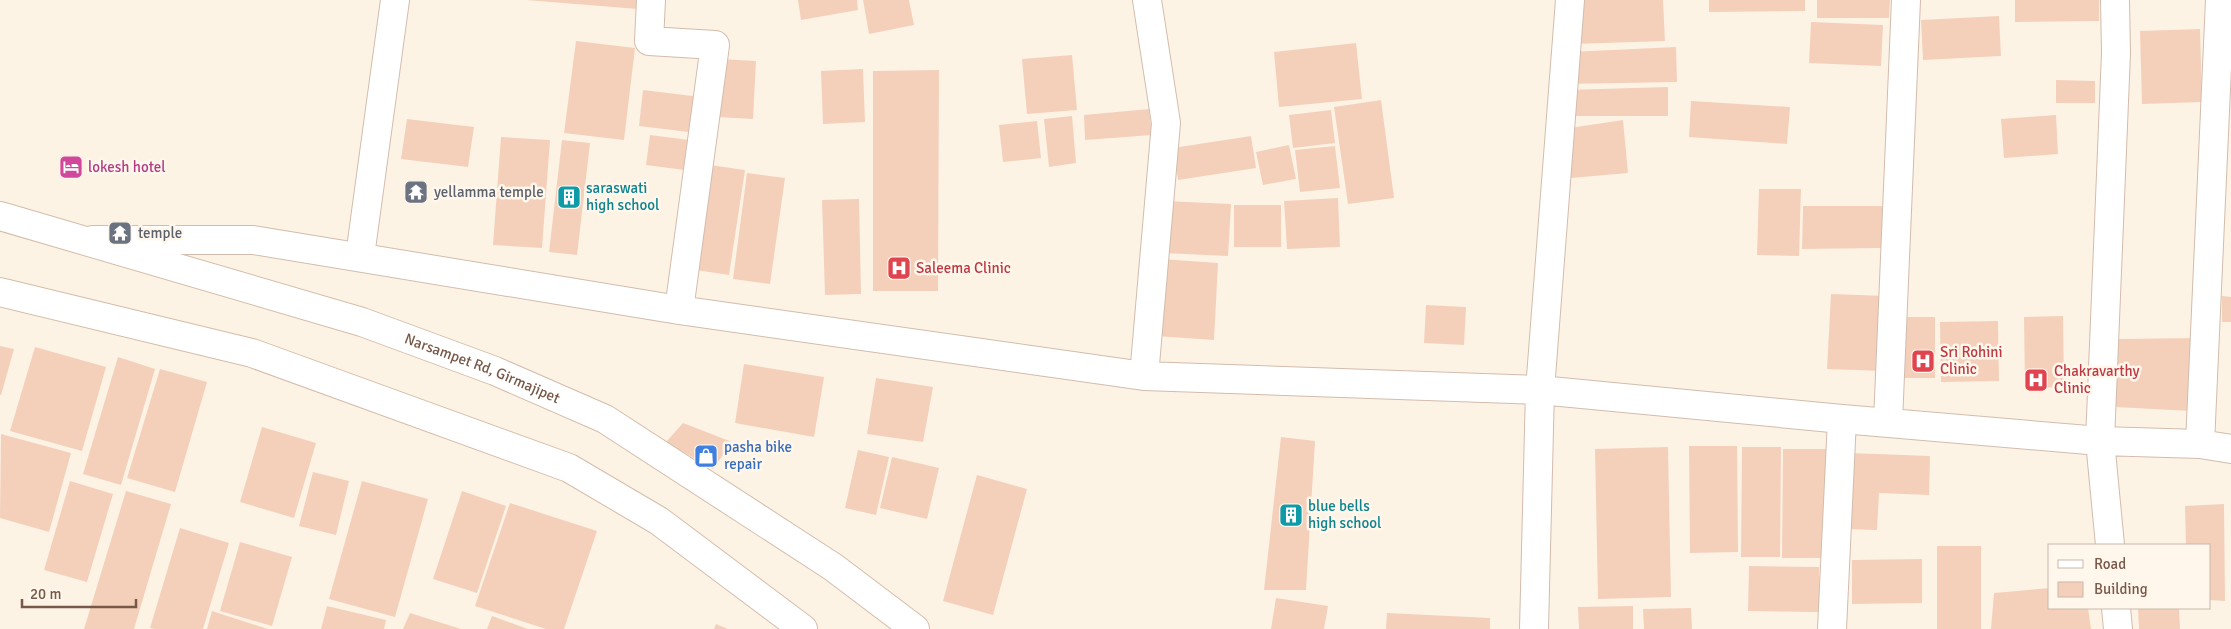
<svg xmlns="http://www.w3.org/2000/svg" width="2231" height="629" font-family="Signika,sans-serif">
<rect width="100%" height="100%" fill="#fdf3e5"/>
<path fill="#f4d0bb" d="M526,0h113l-1,9z
M798,0h59l1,10 -57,10z
M863,0h46l5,25 -45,9z
M1573,0h90l2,41 -91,3z
M1709,0h96v11l-96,1z
M1817,0h73l-1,18h-72z
M2015,0h84v21l-84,1z
M1999,16l2,40 -78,4 -2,-40z
M1811,22l72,3 -2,41 -72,-3z
M2200,29l2,73 -60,2 -2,-73z
M576,41l59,7 -11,92 -60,-7z
M1356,43l6,56 -83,8 -5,-55z
M1676,47l1,35 -112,2 4,-32z
M1072,55l5,55 -50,4 -5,-55z
M719,59l37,2 -3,58 -37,-2z
M863,69l2,53 -42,2 -2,-53z
M939,70l-1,221h-65v-220z
M2056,80l39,1v22h-39z
M1668,87v29h-105l2,-26z
M643,90l58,7 -4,36 -58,-7z
M1381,100l13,98 -46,6 -14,-97z
M1691,101l99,6 -3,37 -98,-7z
M1149,109l3,26 -67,5 -1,-25z
M1331,110l4,33 -42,5 -4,-33z
M2056,115l2,39 -54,4 -3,-39z
M1072,116l4,47 -27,4 -5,-48z
M407,119l67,8 -6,40 -67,-8z
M1623,120l5,53 -68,6 3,-50z
M1037,121l4,37 -38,4 -4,-37z
M650,135l47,6 -5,30 -46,-6z
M1251,136l5,32 -78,12 -5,-32z
M501,137l49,3 -8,108 -49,-3z
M562,140l28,3 -13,112 -28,-3z
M1289,145l7,34 -33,6 -7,-33z
M1335,146l5,42 -40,4 -5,-42z
M710,165l35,5 -16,105 -33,-5z
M747,173l38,5 -15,106 -37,-5z
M1759,189h42l-2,67 -42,-1z
M1338,198l2,49 -53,2 -3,-48z
M859,199l2,95 -36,1 -3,-95z
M1165,201l66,3 -3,52 -65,-3z
M1234,205h47v42h-47z
M1803,206h79v42l-80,1z
M1161,259l57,4 -4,77 -58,-4z
M1831,294l56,2 -4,75 -56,-2z
M2222,296l9,1v25h-9z
M1426,305l40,2 -2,38 -40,-2z
M2063,316l1,71 -39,1 -1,-71z
M1899,317h36v61h-37z
M1998,321l1,60 -58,1 -1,-60z
M2198,338l-7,73 -76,-4 2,-68z
M0,346l14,3 -13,46h-1z
M35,347l71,20 -24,84 -72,-20z
M118,357l37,12 -34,116 -38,-11z
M744,364l80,13 -10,60 -79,-14z
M160,369l47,13 -32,110 -48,-14z
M876,378l57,9 -10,55 -56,-8z
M683,423l49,19 -19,27 -47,-27z
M262,427l54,16 -22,75 -54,-16z
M1,434l70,19 -22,79 -49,-14z
M1281,437l34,4 -9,149h-42z
M1689,446h48l1,106 -48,1z
M1668,447l3,150 -73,2 -3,-150z
M1742,447h39l-1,110h-39z
M1783,449h50l-1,109h-50z
M858,450l31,7 -13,58 -31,-7z
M1849,453l81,3 -1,39 -50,-2 -2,37 -31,-1z
M892,457l47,11 -12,51 -47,-11z
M313,472l36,9 -13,54 -37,-9z
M977,475l50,14 -34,126 -50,-14z
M70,481l43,13 -26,88 -43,-12z
M362,481l66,18 -33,118 -66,-18z
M126,491l45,13 -37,125h-50z
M462,491l44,15 -29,87 -44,-14z
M510,503l87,28 -33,98h-18l-71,-23z
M2224,504l1,97 -15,-1v-55h-24l-1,-39z
M180,528l49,15 -26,86h-48l-5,-1z
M240,542l52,15 -20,69 -52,-15z
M1937,546h44v83h-44z
M1922,559v44l-70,1v-44z
M1749,566l70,1v45l-71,-1z
M2050,588v20h38l3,21h-100l3,-36z
M1276,598l52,8 -4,23h-53z
M327,606l59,14 -2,9h-63z
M1633,606v23h-54l-1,-22z
M1691,608l1,21h-48l-1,-20z
M2138,608h41l1,21h-41z
M212,611l56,18h-61z
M410,613l51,16h-58z
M1387,613l103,5v11h-104z
M492,616l36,13h-41z
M716,624l12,5h-14z"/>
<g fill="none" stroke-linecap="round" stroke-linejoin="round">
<g stroke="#d2bcad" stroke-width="30">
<path id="minor" d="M651,0l-2,41 66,4 -36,265
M93,240h160l426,70 465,66 396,14 302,29 258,22 100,3 31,5
M360,256l35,-256
M1144,376l22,-253 -19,-123
M1888,422l18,-422
M2200,444l20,-444
M2110,545l-10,-104 16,-388 -1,-53
M2116,608l2,21
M1534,629l6,-239 30,-390
M1832,629l10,-210"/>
</g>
<g stroke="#d5bcaa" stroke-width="30">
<g id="secondary">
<path id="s1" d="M0,216l362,106 133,49 110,48 228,148 82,62"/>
<path d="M0,292l252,61 317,115 90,53 144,108"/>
</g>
</g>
<use href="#minor" stroke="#fff" stroke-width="28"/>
<use href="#secondary" stroke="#fff" stroke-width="28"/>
</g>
<defs>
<g id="hotel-square" transform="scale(1.25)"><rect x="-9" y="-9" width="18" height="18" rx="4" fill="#d1479c" stroke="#fff7ec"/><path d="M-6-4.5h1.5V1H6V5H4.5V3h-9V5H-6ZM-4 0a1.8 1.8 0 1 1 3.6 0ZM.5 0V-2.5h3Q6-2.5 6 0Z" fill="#fff"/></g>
<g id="temple-square" transform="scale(1.25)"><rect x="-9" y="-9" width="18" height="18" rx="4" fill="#6b7280" stroke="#fff7ec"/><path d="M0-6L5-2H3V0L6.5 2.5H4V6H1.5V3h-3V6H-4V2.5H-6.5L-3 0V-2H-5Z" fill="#fff"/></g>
<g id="building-square" transform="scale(1.25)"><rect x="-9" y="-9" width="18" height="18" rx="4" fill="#0f9aa8" stroke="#fff7ec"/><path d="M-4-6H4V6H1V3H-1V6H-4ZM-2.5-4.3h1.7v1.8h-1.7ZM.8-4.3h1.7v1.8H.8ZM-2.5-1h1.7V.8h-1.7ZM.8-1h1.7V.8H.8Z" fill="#fff"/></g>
<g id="hospital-square" transform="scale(1.25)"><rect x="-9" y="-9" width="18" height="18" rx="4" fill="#e0444e" stroke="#fff7ec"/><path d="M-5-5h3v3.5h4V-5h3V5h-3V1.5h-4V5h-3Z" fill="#fff"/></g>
<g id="shop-square" transform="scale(1.25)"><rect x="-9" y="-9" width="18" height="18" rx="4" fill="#3f7fe0" stroke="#fff7ec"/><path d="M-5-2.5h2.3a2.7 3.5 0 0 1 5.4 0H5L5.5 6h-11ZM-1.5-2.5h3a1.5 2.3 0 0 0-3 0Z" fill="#fff"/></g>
</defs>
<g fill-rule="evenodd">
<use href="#hotel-square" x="71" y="167"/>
<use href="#temple-square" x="416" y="192"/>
<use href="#building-square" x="569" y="197"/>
<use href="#temple-square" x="120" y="233"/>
<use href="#hospital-square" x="899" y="268"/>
<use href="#hospital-square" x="1923" y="361"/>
<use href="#hospital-square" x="2036" y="380"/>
<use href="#shop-square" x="706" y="456"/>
<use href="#building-square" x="1291" y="515"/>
</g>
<g text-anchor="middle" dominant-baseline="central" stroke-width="5" stroke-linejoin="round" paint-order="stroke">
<g font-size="15" fill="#b23c85" stroke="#fff7ec" text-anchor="start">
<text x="88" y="167">lokesh hotel</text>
</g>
<g font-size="15" fill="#0d838f" stroke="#fff7ec" text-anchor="start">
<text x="586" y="188">saraswati<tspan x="586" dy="17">high school</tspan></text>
<text x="1308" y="506">blue bells<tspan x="1308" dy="17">high school</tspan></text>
</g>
<g font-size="15" fill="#5b616d" stroke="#fff7ec" text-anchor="start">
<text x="434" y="192">yellamma temple</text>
<text x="138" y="233">temple</text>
</g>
<g font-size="15" fill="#be3a42" stroke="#fff7ec" text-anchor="start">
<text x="916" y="268">Saleema Clinic</text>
<text x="1940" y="352">Sri Rohini<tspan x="1940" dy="17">Clinic</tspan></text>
<text x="2054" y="371">Chakravarthy<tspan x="2054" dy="17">Clinic</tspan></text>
</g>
<g font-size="15" fill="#785848" stroke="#fff7ec">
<text stroke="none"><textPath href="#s1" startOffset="506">Narsampet Rd, Girmajipet</textPath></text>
</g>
<g font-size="15" fill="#366cbe" stroke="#fff7ec" text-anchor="start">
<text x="724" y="447">pasha bike<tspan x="724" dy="17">repair</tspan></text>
</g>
</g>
<rect x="2048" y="544" width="162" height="65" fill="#fff7ec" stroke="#c9b7aa"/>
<rect x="2058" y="560" width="25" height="8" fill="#ffffff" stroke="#c9b7aa"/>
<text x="2094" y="569" font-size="15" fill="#785848">Road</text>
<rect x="2058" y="582" width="25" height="15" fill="#f4d0bb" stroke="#c9b7aa"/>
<text x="2094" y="594" font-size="15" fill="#785848">Building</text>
<path d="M22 599v8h114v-8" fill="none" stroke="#785848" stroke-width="2.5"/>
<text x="30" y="599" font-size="15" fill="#785848" stroke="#fff7ec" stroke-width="4" paint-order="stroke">20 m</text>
</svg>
